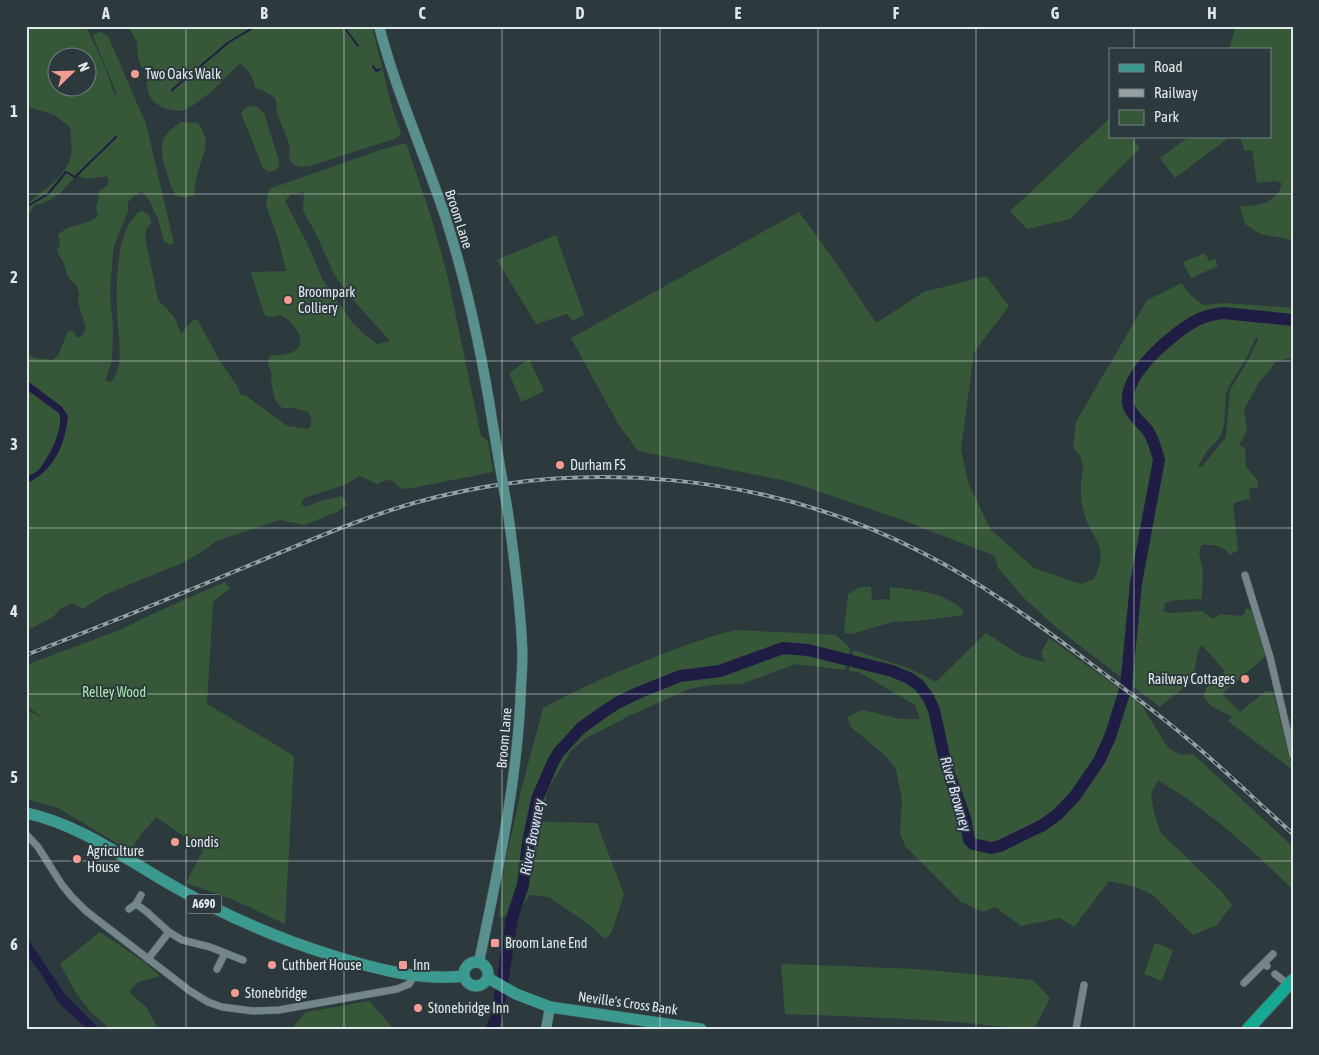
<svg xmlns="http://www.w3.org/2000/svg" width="1319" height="1055" font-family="'Asap Condensed',sans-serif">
<rect width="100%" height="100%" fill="#2c3a3e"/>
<path fill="#375838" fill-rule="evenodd" d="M26,26h60l19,41 10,29 1,-4 -23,-56 2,-3 5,-1 8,4 38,88 28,119 -4,2 -6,-4 -6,-22 -8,-17 -8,-11 -7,4 -7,7v9l-14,35 -2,19 -2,30 3,31 -1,35 -7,20 6,1c15,-16 6,-51 6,-72 -1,-26 -1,-84 24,-99l6,2 5,9 -6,7 -1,8 13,63 9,9 7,8 7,17 12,-14 4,-1 24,44 17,24 2,8h5l42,31 22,3c4,-7 3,-10 -1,-17l-15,-4h-11l-7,-8 -4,-19 1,-7 -4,-10 1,-8c8,-1 21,-1 27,-6 13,-12 -5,-29 -15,-35l-12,2 -5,-3 -13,-42 35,-1 -8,-33 -12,-33 3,-16 114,-40 23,-6 26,77 15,54 34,162 7,5 5,31 -86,17 -7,-1 -6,-7 -8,-1 -9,4 -17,-8 -16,9 -40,13 -3,6 5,3 11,-5 25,-6 5,9 -10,7 -33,13 -24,-5 -64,21 -14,11 -20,11 -78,32 -21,14 -11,-6 -12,6 -7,8 -27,14v-148l6,-2 35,-56 -5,-18 -36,-27v-27l9,5 17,2 6,-4 10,-25 6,1 3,6 6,-3 3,-7 -8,-26 1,-9 -3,-8 -8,-8 -4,-13 -7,-13 3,-8 -2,-8c10,-11 29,-9 40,-19l-2,-9 4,-17 7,-4 2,-5 -2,-5 -20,3 -11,-4c-12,15 -21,26 -41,30l-9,13 1,-13c15,-15 40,-28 44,-50 1,-9 0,-20 -1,-28l-16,-12 -28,-9zM58,58h30v30h-30zM304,192l-1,18 13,24 18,40 12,18 44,49 -13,3 -12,-9 -12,-12 -30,-43 -17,-39 -21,-40 6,-7z
M128,26h244l19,78 10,29 -4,5 -87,28 -8,1 -9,-2 -4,-7 1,-10 -2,-8 -12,-29 1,-6 -2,-7 -12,-8 -8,-2c-1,-10 -6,-17 -14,-24l-4,2 -26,26 -19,14 -10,5c-22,-1 -37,-10 -35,-33l8,-8 -3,-4 -7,3 -4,-2 -3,-10 -1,-15z
M1236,26h57v214l-33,-6 -15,-10 -5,-18c19,0 37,-2 42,-23l-8,-2 -17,2 -5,-33 -7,1 -6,-15h31v-87h-41z
M251,106l6,1 7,6 15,48 -1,7 -4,3 -6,1 -5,-4 -22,-55 4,-5z
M1110,118v18h20l10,12 -70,71 -43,10 -17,-18z
M181,122l17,1c14,21 6,27 0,48 -2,8 -3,16 -4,24l-9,3 -9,-2c-6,-11 -19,-46 -12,-58 4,-6 11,-12 17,-16z
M1190,136h41l-56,42 -15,-20z
M799,212l40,55 37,56 48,-31 62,-16 23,30 -35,46 -13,97 7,34 23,47 43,38 47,16 13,-5c5,-10 8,-19 6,-30 -1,-7 -7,-14 -10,-21 -5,-9 -8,-23 -9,-33 -2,-19 9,-33 -8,-47l3,-26 71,-122 35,-17 5,9 16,13 22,-2 68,5v49l-17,5 -16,19 -16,28 3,23 -8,13 6,3 1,19 12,14v6l-9,2 1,10 -14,3 -3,2 5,46 -8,5c-5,-9 -18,-11 -28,-10l-3,7 4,20 -1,27 -25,1 -12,3 -2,9 9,1 30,-2 11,8 7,-5 20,2 5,-2v-6l6,2 15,46 -44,38 18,18 26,-21 7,1 20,78 -65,-49 4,-4 -21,-11 -7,-8c0,-13 12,-19 21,-27l-23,-26 -4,6 -5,29 -33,27 -102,-78 -33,-30 -27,-31 -3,-12 -90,-35 -114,-39 -153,-31 -21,-29 -46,-84zM1256,337l2,2 -9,20 -19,31 -4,47 -24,30 -4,-1 9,-15 13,-14 4,-11 2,-32 3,-8 18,-29z
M556,235l28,80 -11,6 -6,-7 -31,10 -39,-64z
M1205,253l4,8 6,-3 3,8 -27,12 -8,-16z
M529,359l15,32 -23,11 -12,-29z
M26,389l33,24c6,13 -10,45 -19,55 -4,5 -9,7 -14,9z
M225,582l5,6 -17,14 -6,102 87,52 -9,168 -51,-24 -48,-17 17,-33 -47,-33 -13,15 -13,19 -72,-43 -32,-9v-89l18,8 -18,-12v-41l91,-34 53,-25z
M860,587h11l1,13 18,-1v-12c26,3 53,5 73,23v5l-36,5 -35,2 -40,12 -8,-1 4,-39z
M736,630l100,5 14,13 -5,22 -49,-6 -55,20 -31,1 -21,4 -60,27 -43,22 -15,13 -23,38 -7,33 56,1 27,72 -13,38 -6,6 -14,-13 -42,-29 -20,-2c-4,12 -19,21 -30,22l5,-50 19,-84 20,-75c33,-18 67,-33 102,-47 30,-12 60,-24 91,-31z
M986,633l35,23 24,6 -4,-9 8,-15 92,66 27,44 13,7 12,-1 100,93v43c-41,-41 -85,-80 -135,-110l-7,14 3,19 7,20 59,57 12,15 -15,20 -24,10 -40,-40 -17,-8 -27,-6 -35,46 -14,-9 -39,8 -26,-19 -12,5 -22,-10 -56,-56 -5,-13 2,-33 -6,-31 -8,-11 -37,-31 -4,-10 16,-7 37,9h20l-5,-14 -56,-33 -10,-1 4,-21 58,19 25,13z
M100,932l44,30 16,14 -22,6 -9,10 18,16 11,21h-48l-21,-19 -14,-19 -15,-27z
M1155,943l18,7 -11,31 -18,-7z
M787,964l130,5 116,11 17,18 -16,31c-26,0 -51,-5 -76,-7 -58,-4 -115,-6 -173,-8l-4,-49z
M369,1001l25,28h-103l15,-17z"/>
<path fill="#201d45" d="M26,380l36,27 6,9c-2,27 -15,57 -42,67v-6c5,-2 10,-4 14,-9 9,-10 25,-42 19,-55l-33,-24z
M26,936l38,57 35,36h-12l-28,-26 -19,-31 -14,-18z
M495,999l10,3 -1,10 -9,17h-9l7,-16z"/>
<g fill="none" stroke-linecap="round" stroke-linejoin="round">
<path stroke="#201d45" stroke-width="2" d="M343,26l15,20
M373,66l3,5 4,-2
M172,90l57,-48 27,-16
M26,207l22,-13 18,-22 9,5 41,-40"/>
<path stroke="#201d45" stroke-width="12" d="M491,1029l6,-12 15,-99 11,-33 5,-43 9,-43 16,-37 6,-10 22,-24 21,-15 15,-10 23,-11 40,-16 40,-5 63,-23 25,2 84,21 17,7 10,7 9,12 6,13 12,55 19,53 4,22 4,4 18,4 9,-2 43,-21 14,-10 18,-19 24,-35 11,-24 16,-50 10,-104 23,-123c-3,-10 -5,-20 -11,-29 -6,-8 -15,-14 -19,-24 -10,-30 45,-75 68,-87 8,-4 17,-6 26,-7l70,7"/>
<g stroke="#4c595c" stroke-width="8">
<path id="street" d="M1245,575l25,82 23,98
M26,834l12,13 24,38 10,12 14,14 104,80 18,11 14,5 31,4 26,-1 118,-21 12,-5 6,-9
M136,904l11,8 22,20 13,8 28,7 33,13
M129,909l7,-5 5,-9
M148,959l21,-27
M1264,963l9,-9
M217,969l8,-16
M1275,974l14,11
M1244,983l20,-20 3,3
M1076,1029l8,-44"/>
</g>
<g stroke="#4c595c" stroke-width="11">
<path id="secondary" d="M379,26c17,66 46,129 67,193 22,69 36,135 47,207
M479,962c19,-91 39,-183 42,-276 1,-14 2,-28 1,-42 -2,-44 -8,-88 -14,-131
M546,1029l4,-22"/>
</g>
<g stroke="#4c595c" stroke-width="12">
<path id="primary" d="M26,813c52,11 97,44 142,70 53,31 108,55 166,73 42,13 86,25 130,20
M464 974a12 12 0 1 1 24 0a12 12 0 1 1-24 0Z
M488,978l28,16 34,13 151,22"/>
</g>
<g stroke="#4c595c" stroke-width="14">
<path id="highway" d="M1248,1029l45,-49"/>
</g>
<use href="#street" stroke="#75868a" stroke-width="7"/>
<use href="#secondary" stroke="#58908d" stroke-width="10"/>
<use href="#primary" stroke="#3b9a8f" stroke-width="11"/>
<use href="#highway" stroke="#15a893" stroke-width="12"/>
<g stroke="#96a1a4" stroke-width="4">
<path id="rail" d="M26,655c73,-28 145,-57 217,-87 56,-23 112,-48 171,-65 167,-47 355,-30 509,50 57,29 108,66 159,104 34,26 68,50 101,78 38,31 73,66 110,99"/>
</g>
<use href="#rail" stroke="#2c3a3e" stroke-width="2" stroke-dasharray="5.5" stroke-linecap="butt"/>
<g stroke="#4c595c" stroke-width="11" stroke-linecap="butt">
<path id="secondary-bridge" d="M493,426l15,87"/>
</g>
<use href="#secondary-bridge" stroke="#58908d" stroke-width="10"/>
</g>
<path fill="none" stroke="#e0e9eb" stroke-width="1" stroke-opacity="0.55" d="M186,26v1003M344,26v1003M502,26v1003M660,26v1003M818,26v1003M976,26v1003M1134,26v23M1134,136v893M26,194h1267M26,361h1267M26,528h1267M26,694h1267M26,861h1267"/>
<g fill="#f59c92" stroke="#2c3a3e" stroke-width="2">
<circle cx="135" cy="74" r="5"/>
<circle cx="288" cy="300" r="5"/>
<circle cx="560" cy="465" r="5"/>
<circle cx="1245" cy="679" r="5"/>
<circle cx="175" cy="842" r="5"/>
<circle cx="77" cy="859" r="5"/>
<rect x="490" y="938" width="10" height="10" rx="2.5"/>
<circle cx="272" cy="965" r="5"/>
<rect x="398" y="960" width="10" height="10" rx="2.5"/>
<circle cx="235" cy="993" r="5"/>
<circle cx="418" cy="1008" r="5"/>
</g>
<g text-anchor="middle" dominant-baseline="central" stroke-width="4" stroke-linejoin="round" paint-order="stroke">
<rect fill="#2c3a3e" stroke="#aab4b7" stroke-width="1" x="186.5" y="894.5" width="35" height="19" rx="4"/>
<g font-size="12" font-weight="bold" fill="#e0e9eb">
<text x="204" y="904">A690</text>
</g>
<g font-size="14" fill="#e0e9eb" stroke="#2c3a3e" text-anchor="start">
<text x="145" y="74">Two Oaks Walk</text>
<text x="298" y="292">Broompark<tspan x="298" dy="16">Colliery</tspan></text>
<text x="570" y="465">Durham FS</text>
<text x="1235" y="679" text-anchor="end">Railway Cottages</text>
<text x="185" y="842">Londis</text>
<text x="87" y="851">Agriculture<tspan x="87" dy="16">House</tspan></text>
<text x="505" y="943">Broom Lane End</text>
<text x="282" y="965">Cuthbert House</text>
<text x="413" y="965">Inn</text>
<text x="245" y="993">Stonebridge</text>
<text x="428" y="1008">Stonebridge Inn</text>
</g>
<g font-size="14" fill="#e0e9eb" stroke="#2c3a3e">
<text transform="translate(459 219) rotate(72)">Broom Lane</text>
<text transform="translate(504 738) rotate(-85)">Broom Lane</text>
<text transform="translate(628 1003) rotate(8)">Neville's Cross Bank</text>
</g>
<g font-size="14" fill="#aae7ab" stroke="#2c3a3e">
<text x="114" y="692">Relley Wood</text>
</g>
<g font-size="15" font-style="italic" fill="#dfe1ff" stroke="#2c3a3e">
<text transform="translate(956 794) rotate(74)">River Browney</text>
<text transform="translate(532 837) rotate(-79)">River Browney</text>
</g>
</g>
<rect width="1319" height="1055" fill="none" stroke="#2c3a3e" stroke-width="55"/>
<rect x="1109" y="48" width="162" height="90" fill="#2c3a3e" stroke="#748083"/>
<rect x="1119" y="64" width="25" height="8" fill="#3b9a8f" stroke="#748083"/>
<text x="1154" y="72" font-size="15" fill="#e0e9eb">Road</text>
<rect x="1119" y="89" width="25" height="8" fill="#96a1a4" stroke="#748083"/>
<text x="1154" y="98" font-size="15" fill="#e0e9eb">Railway</text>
<rect x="1119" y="110" width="25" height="15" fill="#375838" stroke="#748083"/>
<text x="1154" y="122" font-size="15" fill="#e0e9eb">Park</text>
<g transform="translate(72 72) rotate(67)"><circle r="24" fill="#2c3a3e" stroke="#748083"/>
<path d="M0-4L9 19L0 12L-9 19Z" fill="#f59c92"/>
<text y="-8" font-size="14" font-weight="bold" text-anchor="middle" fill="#e0e9eb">N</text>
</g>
<rect x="28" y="28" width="1264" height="1000" fill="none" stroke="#e0e9eb" stroke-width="2"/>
<g font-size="16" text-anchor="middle" font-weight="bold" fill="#e0e9eb">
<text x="106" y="19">A</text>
<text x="264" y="19">B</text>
<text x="422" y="19">C</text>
<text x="580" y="19">D</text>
<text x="738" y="19">E</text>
<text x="896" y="19">F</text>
<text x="1055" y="19">G</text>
<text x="1212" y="19">H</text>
<text x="14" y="117">1</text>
<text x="14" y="283">2</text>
<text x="14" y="450">3</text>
<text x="14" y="617">4</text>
<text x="14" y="783">5</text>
<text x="14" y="950">6</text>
</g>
</svg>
